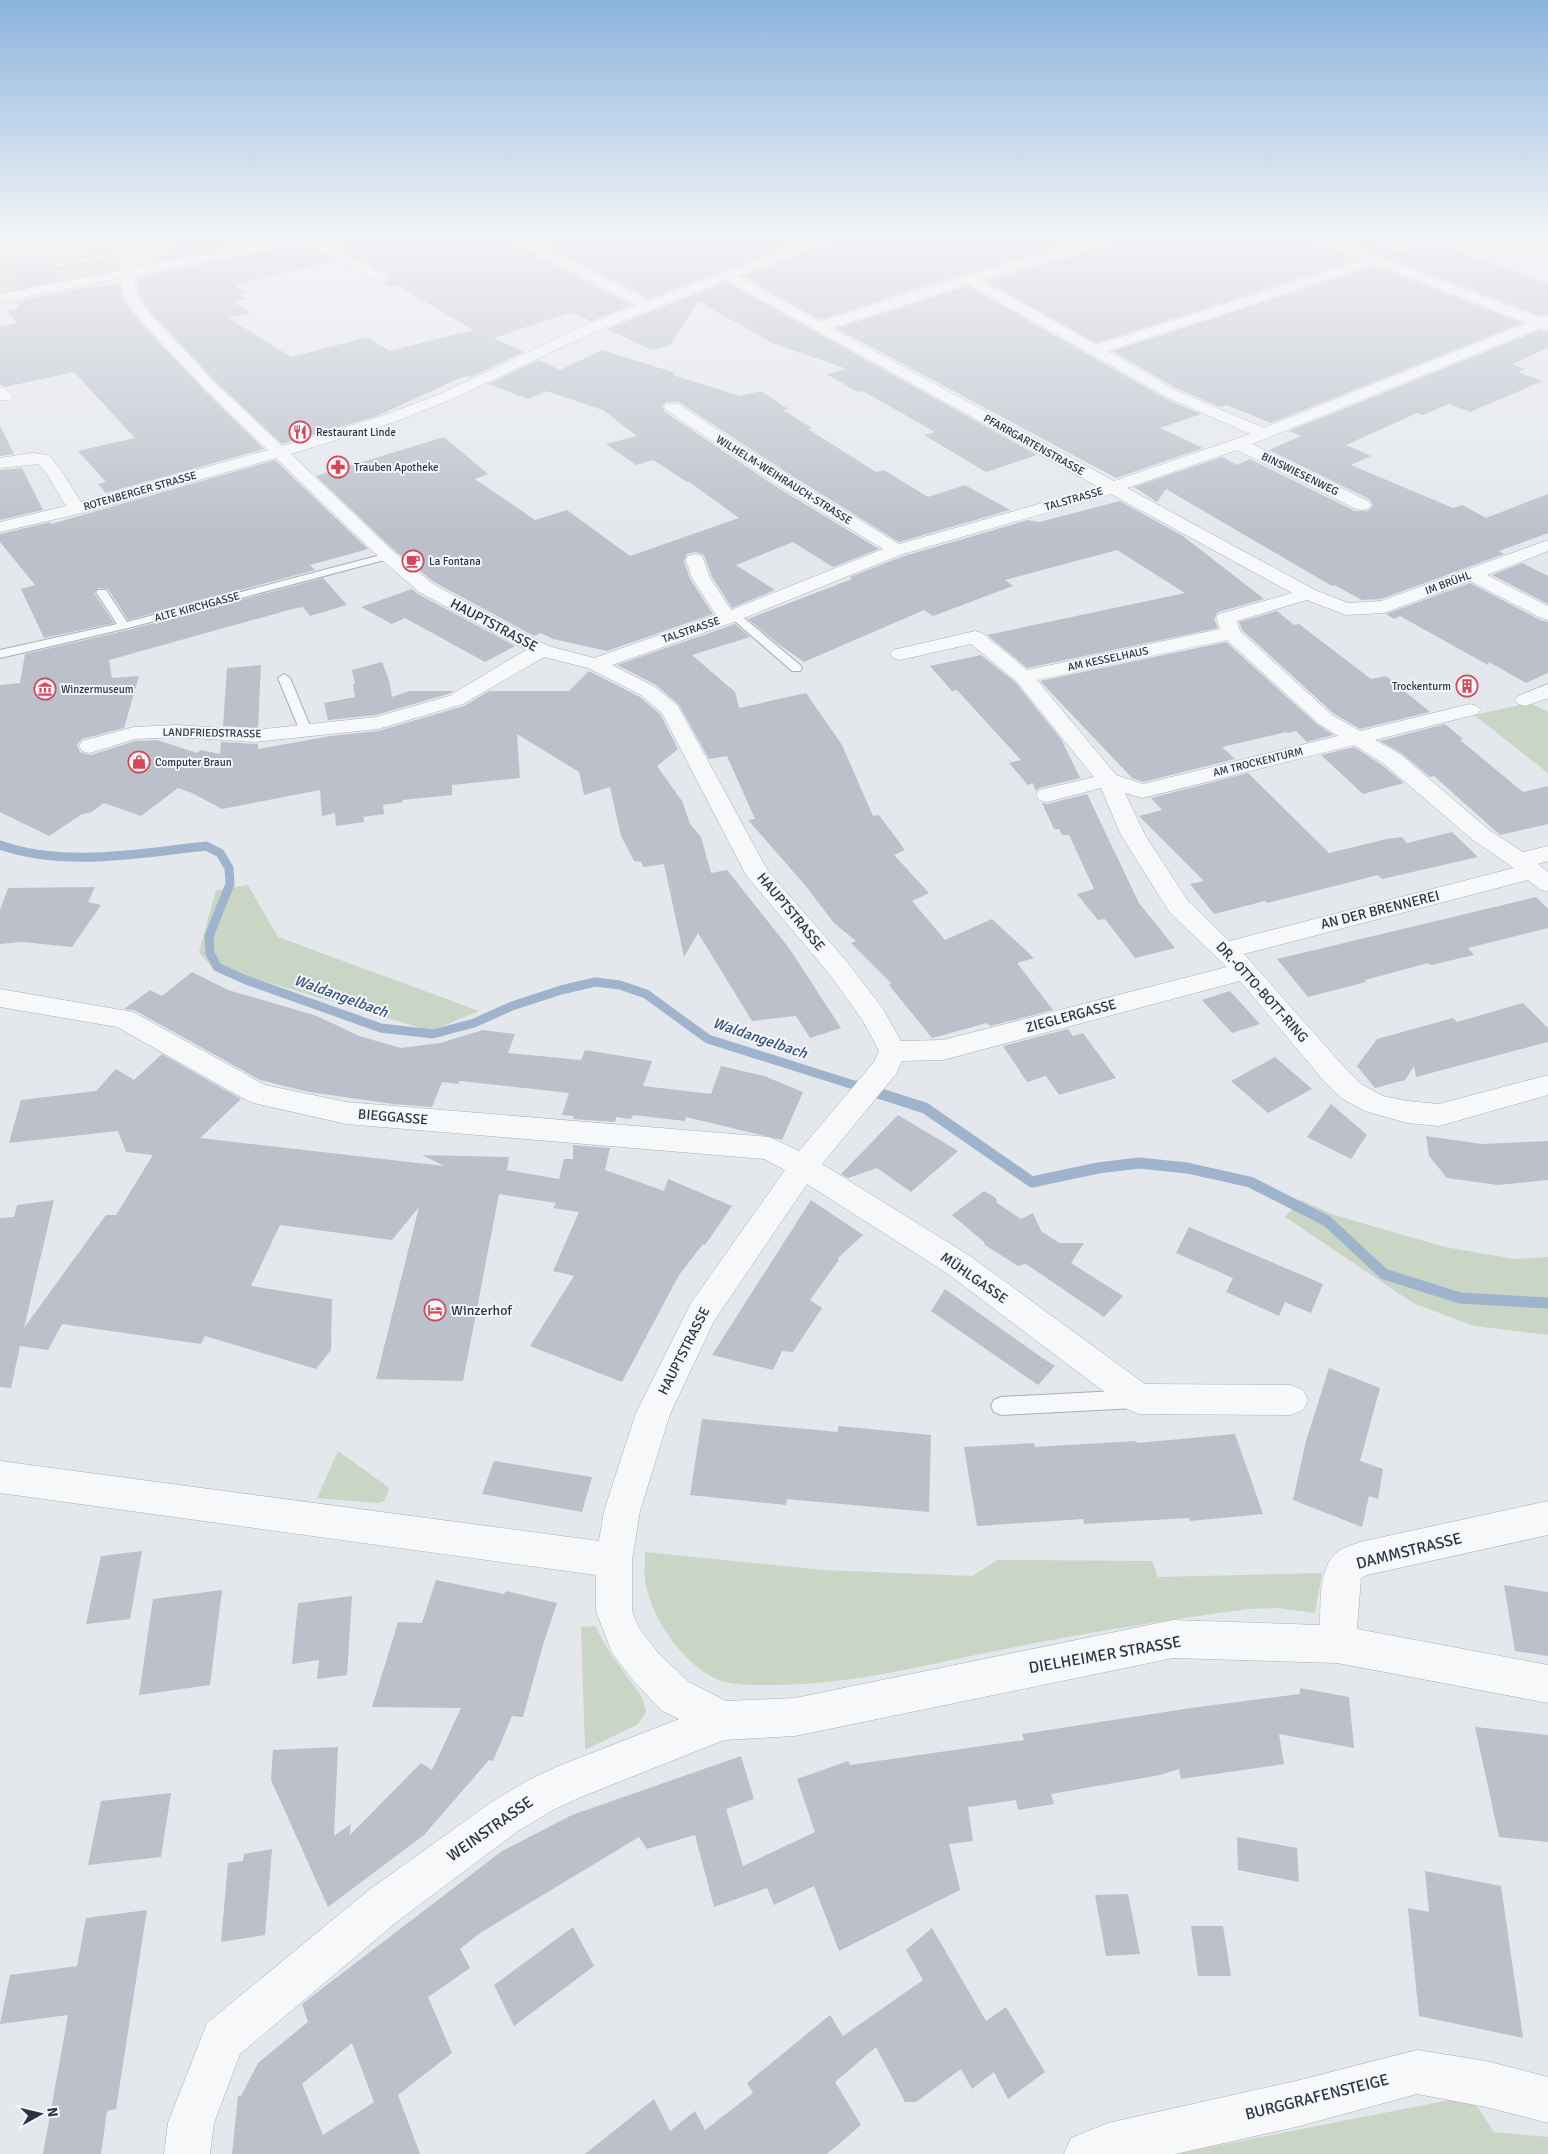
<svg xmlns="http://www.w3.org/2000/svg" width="1548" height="2154" font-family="Signika,sans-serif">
<rect width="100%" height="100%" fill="#e4e7ec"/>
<path fill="#c9d6c5" d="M0,237h110c9,11 11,21 10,35l-120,22z
M1530,703l18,9v61l-74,-58z
M248,885l30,52 201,74 -48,20 -221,-66 -11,-13 17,-62z
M1301,1200l33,15 111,32 69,12 34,-2v78l-74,-9 -61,-23 -128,-86z
M338,1451l50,36 1,3 -5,11 -6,2 -61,-5z
M645,1552l179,18 148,6 26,-16 154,1 6,16 164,-4 -7,40 -37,-5 -30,1c-82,11 -163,24 -243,40 -75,15 -151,35 -228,36 -17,0 -36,1 -52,-3 -39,-12 -75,-64 -80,-103 -1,-9 0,-18 0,-27z
M595,1626l15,27 32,44 4,15 -8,12 -53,26 -4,-123z
M1470,2096l24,36 54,5v17h-373z"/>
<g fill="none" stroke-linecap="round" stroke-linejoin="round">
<path stroke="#9fb4cc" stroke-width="9" d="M0,845c64,23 140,8 206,1l14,7 9,15 1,16 -21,52 1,17 7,14 29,13 135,48 52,6 41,-11 38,-17 49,-16 34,-8 25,3 26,9 62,45 152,48"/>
<path stroke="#9fb4cc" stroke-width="11" d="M856,1086l69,22 107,74 66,-14 41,-5 48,5 63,14 77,39 57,53 76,24 88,5"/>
</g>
<path fill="#bbc0ca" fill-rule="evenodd" d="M164,237h118l-119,23 -4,-4 23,-4z
M320,237h187l2,5 123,63 -41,16 -20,-9 -77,26 30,14 -53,25 -4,-1 -7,2 -83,38 -95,28 -67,-63 -63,-67 -13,-19 -2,-14 6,-1 -1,-4 163,-32 31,17 -102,24 12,7 -8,2 9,5 -13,3 16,11 -22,5 63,39 77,-20 21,14 84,-21 -76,-45 -6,2 -10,-5 6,-1 1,-6z
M529,237h285l-165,62z
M839,237h256l-152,43 -123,40 -78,-44 95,-34z
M1124,237h184l2,5 47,18 -261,83 -110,-62 136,-39z
M1332,237h24l44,15 33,-9 89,31 26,10v30l-8,2z
M44,259l19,21 -40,8 -17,-21z
M1375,266l147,57 -251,100 -44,-18 -7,2 -42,-18 -66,-38z
M726,282l311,173 -51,17 -62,-37 11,-3 -72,-41 -5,1 -32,-18 21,-5 -75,-26 -74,-42 -27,44 -19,5 -45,-21z
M120,283l1,14 19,25 63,67 61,60 -158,44 -8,-9 8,-2 -28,-31 57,-13 -61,-66 -69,15 -5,-2v-58l17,-4 -10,-12 13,-3 -5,-6 57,-12z
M968,286l198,113 35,15 -41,14 43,20 -87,30 -280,-150z
M1540,330l8,2v16l-36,16 13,5 -7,3 25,9 -73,31 -21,-8 -26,11 -6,-2 -71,32 25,11 -20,9 102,43 9,-3 24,13 62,-24v39l-49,18 5,3 -123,45 -19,1 -28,-15 -2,1 -166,-97 -9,13 -23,-15 88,-30 15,8 13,-6 105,52h13l5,-6 -4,-6 -100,-49 32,-14 -12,-5z
M602,350l74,23 -3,2 67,21 21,-5 27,18 -5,1 29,18 -4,1 68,43 8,-2 44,27 37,-12 45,25 -111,32 -110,-68 -110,-72h-13l-4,4 3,6 110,74 104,63 -46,18 -40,-25 -57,23 39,25 -43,18 -20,-31 -8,-22 -8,-3 -9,2 -3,7 6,18 23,35 -106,37 -54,-12 -12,-6 -7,3 -100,-54 -39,-31 -79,-75 128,-39 44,37 -13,5 60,41 32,-10 63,46 109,-38 -51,-37 -1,1 -34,-22 -17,5 -30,-21 31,-8 -34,-26 -57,-19 -18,8 -40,-15 51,-24 21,10z
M0,426l14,28 -14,2z
M275,460l93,89 -58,16 5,5 -187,50 -20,-31 -10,-1 -4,5 20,30 -70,15 -23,-49 14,-4 -35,-43v-8l50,-12 1,2z
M22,468l21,42 -43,10v-50z
M1120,501l63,35 81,63 -46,13 -4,7 4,9 -191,40 -40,-33 198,-42 -68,-43 -112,30 8,6 -80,30 -9,-6 -120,52 -27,-19 -29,-24 104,-40 -2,-2 54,-21 124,-36 11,2z
M1522,563l26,13v28l-56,-29z
M323,578l24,27 -37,11 -7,-9 -7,1 -187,52 3,18 27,-2 -15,52 -42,11 -5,6 3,7 11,3 44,-14 22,-1 40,13 4,-3 19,4 1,-12 37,2v5l73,-13 47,-5 86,-25 25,-15h80l20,-20 51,26 20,17 18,35 -21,17 25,35 8,23 11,13 10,36 16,-3 62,78 52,80 -31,10 -14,-22 -44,5 -54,-88 -14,24 -20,-93 -21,3 -2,-5 -7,-1 -13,-25 -11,-49 -26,8 -5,-23 -62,-38 3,44 -68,7v10l-50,5 1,2 -20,3 1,9 -21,3 1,5 -28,4 -1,-13 -13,3 -2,-26 -98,19 -30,-16 -14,-5 -37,28 -37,-13 -14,10 -8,1 -33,22 -49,-24v-127l20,-2 5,-29 103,-24z
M1470,583l70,37 8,2v51l-22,10 -37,-21 -1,3 -88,-49 -6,3 -8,-5z
M412,589l6,5 97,52 -30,16 -80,-44 -13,6 -31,-17z
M1277,611l17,14 5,-1 72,55 15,-3 44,36 -70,17 -27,-16 -91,-83 -3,-8z
M735,624l15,13 -58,18 43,37 4,16 67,-15 36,52 31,71 6,-1 26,35 -11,5 35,38 -17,8 33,39 47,-21 42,39 -17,5 36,47 -63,16 -3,-3 -55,15 -43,-53 2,-2 -40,-40 5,-2 -22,-18 -29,-38 -57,-65 7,-1 -28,-63 -18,3 -30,-54 -23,-20 -39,-20z
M1226,642l91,82 16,11 -26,7 -11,-11 -9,2 -1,-1 -64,15 13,12 -92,23 -11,-4 -92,-97z
M981,655l34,27 46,57 19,39 -41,10 -3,3 -3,-8 -5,2 -19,-22 12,-3 -64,-70 -5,1 -22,-25z
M382,662l7,18 3,17 17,-6h45l-6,3 -72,21 -48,5 -4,-17 31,-6 -2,-12 2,-1 -3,-14z
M261,665l-3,63 -35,-2 4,-58z
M1445,724l18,15 -3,1 63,52 25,-6v38l-48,11 -66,-59 -4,1 -29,-24 -21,-12z
M1354,747l29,19 21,17 -41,11 -42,-39z
M1248,773l81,80 58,-14 15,-2 5,6 45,-11 26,25 -96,22 -4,-4 -111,28 -2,-2 -51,13 -24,-30 14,-3 -65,-65 23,-6 -11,-12z
M1087,794l52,109 36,45 -40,10 -30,-39 -7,1 -21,-26 17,-5 -25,-54h-7l-3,-6h-5l-12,-26 5,1z
M95,887l-7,15 13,3 -29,42 -50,-5 -22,2v-34l8,-22z
M1536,897l12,12v19l-80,20 6,7 -43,10 -3,-2 -63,17 1,2 -58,15 -31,-38z
M192,972l36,18 89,26 42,20 42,12 39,-5 43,-13 32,4 -7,19 73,7 4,-10 67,11 -9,25 68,8 10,-28 43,10 39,16 -21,48 -96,-23 -1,4 -52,-6 -2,4 -15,-2 -1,5 -42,-3v-3l-11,-1 7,-22 -109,-12 -2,3 -16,-2 -10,25 -39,-3 -84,-12 -49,-12 -126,-70 -10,-1 26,-19 12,6z
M1230,991l30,33 -28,9 -30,-33z
M1523,1003l25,25v14l-132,35 -2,-11 -9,14 -30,8 -18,-22 20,-27 76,-21 4,4z
M1068,1029l5,7 10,-3 33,45 -57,17 -13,-19 -19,6 -24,-36z
M162,1054l79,45 -41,39 244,28 -22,-11 87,2 -2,13 52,9 5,-20h9v-14l37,3 -5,22 59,21 4,-12 64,27 -27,39 -2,-1 -24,31 -57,107 -92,-36 44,-70 -21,-5 26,-59 -26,-4 3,-5 -57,-9 -36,187 -87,-2 43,-172 -27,33 -112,-15 -29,61 81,13 -1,51 -15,19 -111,-33 -4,8 -139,-20 -14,26 -28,-4 -9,42 -11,-1v-169l14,-1 3,-12 37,-5 -30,128 82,-113h10l37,-60 -27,-3 -8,-21 -109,12 12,-43 75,-9 20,-22 18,11z
M1275,1057l37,32 -44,24 -37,-32z
M1331,1104l36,31 -16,24 -44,-22z
M898,1115l60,36 -47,41 -34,-24 -29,10 -7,-4z
M1426,1136l56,8 66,-3v39l-50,5 -51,-7 -18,-22z
M984,1191l12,7 1,5 24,16 12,-6 8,18 18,12h25l-13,20 52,33 -19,21 -78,-53 -8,2 -33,-21 -1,-3 -32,-27z
M811,1200l52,35 -25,23 1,2 -29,40 12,8 -29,44 -11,-1 -9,19 -61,-15z
M1189,1227l134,57 -12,29 -26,-11 -6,14 -53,-24 7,-14 -57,-25z
M945,1289l96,68 14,9 -17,19 -107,-74z
M1329,1368l51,20 -20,73 23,8 -5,30 -9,-3 -7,31 -69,-27 13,-59z
M702,1419l136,13v-6l93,9 -2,77 -142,-13 -1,6 -96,-10z
M1235,1434l28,80 -73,7 -1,-3 -105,6 -1,-5 -106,7 -13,-79 70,-4 1,4 101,-6 1,2z
M494,1461l98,16 -10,35 -100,-18z
M142,1551l-12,68 -44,5 15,-68z
M436,1580l68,14 2,-3 51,12 -14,42 -20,72 -11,-1 -19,45 -4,-1 -65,75 -96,72 -57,-127 2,-30 65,-3 -4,89 17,-12 -2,12 72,-73 11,7 29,-62 -89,-1 26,-85 24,1z
M1504,1585l44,7v64l-33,-5z
M222,1590l-12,95 -71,10 14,-96z
M352,1596l-5,79 -30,4 2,-19 -27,4 6,-61z
M1300,1688l49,9 5,51 -75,-14 5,30 -103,15 -2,-10 -19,6 -109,19 3,10 -36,6 -2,-10 -48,7 5,34 -24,3 11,46 -121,61 -25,-65 -40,19 -7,-17 -53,19 -19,-72 -48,14 -8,-12 -159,96 -20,16 10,19 -42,29 24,56 -54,42 22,59h-188l6,-58h3l17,-33 50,-41 -6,-18 200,-153 70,-36 169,-59 13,43 -28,10 17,57 72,-34 -18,-53 51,-18 2,4 174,-25 -2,-6 169,-26 109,-14zM352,2043l22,59 -51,33 -21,-51z
M1475,1727l73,8v107l-49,-5z
M171,1793l-10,64 -73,8 13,-64z
M1237,1837l60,11 2,34 -61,-12z
M272,1849l-7,86 -44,7 7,-79 15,-2 1,-7z
M1425,1871l76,15 22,152 -104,-22 -11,-108 21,4z
M1128,1894l12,60 -34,2 -11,-61z
M147,1910l-31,199 -9,2 -6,43h-58l25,-139 -68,9 10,-49 67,-9 9,-48z
M1191,1926h32l8,50h-33z
M573,1927l21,39 -80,60 -20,-41z
M932,1928l54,93 20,-14 39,65 -37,27 -14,-27 -22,17 -11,-20 -45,33h-11l-29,-55 -41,35 26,43 -34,29h-242l69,-55 16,32 25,-20 10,19 48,-37 -6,-10 83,-68 13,21 80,-56 -17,-30z"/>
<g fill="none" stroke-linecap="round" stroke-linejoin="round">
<g stroke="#a9aeb7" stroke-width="2">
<path id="lane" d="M127,250h3v4l-73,13 -4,-2z
M388,553l4,1 1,2 -1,2 -264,70 -128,30v-8l117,-26 -21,-32 2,-2h8l21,32z
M734,612l4,1 62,52 2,3 -2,3h-8l-62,-54 -2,-2z
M284,674l6,4 22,53 -2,3h-8l-2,-3 -22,-53z
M1136,1390l7,3 3,6 -3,6 -7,3 -135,7 -7,-3 -3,-6 3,-6 7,-3z"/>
</g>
<g stroke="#a9aeb7" stroke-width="1">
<path id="street" d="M291,237h25l71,40 -2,3h-10l-70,-38 -171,34 3,20 14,19 63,67 68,64 100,-30 58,-22 146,-69 51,-20 -127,-65 -1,-3h16l124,64 170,-64h18l-1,3 -98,36 82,46 124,-40 158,-45h20l-1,3 -140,40 115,65 267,-85 -52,-20 -1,-3h17l213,81 8,-2v14l-8,-2 -288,116 116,57 3,4 -3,4 -6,1 -6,-1 -119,-59 -110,38 188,102 33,13 33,-2 167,-61v11l-61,24 61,31v14l-7,-2 -71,-37 -86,32 -38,2 -39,-15 -70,21 3,10 92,84 28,16 110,-27 7,2 4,4 -4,4 -102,26 25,14 89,76 34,22 25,-6v15l-10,3 10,8v20l-9,-3 -11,-9 -284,74 101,114 16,16 22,12 24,5 32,3 109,-29v20l-109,31 -32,-3 -42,-12 -24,-13 -16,-16 -85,-101 -297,79 -41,1 -6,13 -74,90 148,92 175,128 146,1 12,5 5,10 -5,10 -12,5 -152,-1 -12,-5 -179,-135 -141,-90 -93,137 -44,93 -30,97 -8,49v51l7,17 20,26 30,28 37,19 69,-3 378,-78 147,5c1,-22 -2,-54 15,-71 6,-6 17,-9 25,-12l188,-41v34l-181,40 -6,3 -4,51 191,36v38l-211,-40 -164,-5 -378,78 -71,4 -143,57 -28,13 -35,21 -119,89 -159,134 -26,69 -4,31h-46l4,-31 39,-100 162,-133 121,-87 35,-21 31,-15 123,-48 -18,-9 -28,-30 -21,-27 -16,-42v-36l-596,-82v-32l599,80 5,-30 32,-98 55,-110 94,-133 -21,-11 -418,-35 -88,-20 -10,-3 -131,-74 -117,-20v-18l133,23 132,73 81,17 423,35 30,14 75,-89 5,-11 -16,-30 -33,-46 -84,-100 -84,-162 -21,-18 -53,-27 -44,-11 -81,47 -85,25 -123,13 -79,-5 -41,2 -45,14 -8,-2 -3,-5 3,-5 52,-14 42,-2 79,5 121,-13 73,-21 77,-46 -107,-58 -37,-32 -106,-102 -194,55 -82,19v-10l66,-16 -19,-32 -9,-10 -38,4v-10l32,-5 17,2 13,17 19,30 187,-52 -64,-62 -63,-67 -18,-25 -2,-18 -121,24v-8zM1375,264l152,59 -263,105 -87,-37 -70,-40zM726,280l372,207 -199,57 -111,-68 -110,-72h-12l-2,3 2,3 110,74 107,65 -152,61 -21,-32 -8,-22 -7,-2 -7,2 -2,4 6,18 24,37 -122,43 -46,-12 -115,-62 -39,-32 -103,-98 103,-32 56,-22 146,-69zM968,284l199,113 83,37 -136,47 -283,-153zM1111,494l181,99 -73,21 -3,4 4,11 -193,41 -45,-37 -7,-2 -82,19 -3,4 3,4 7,2 71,-16 45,37 78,96 -55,13 -3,5 3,5 8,2 54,-14 20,47 49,78 57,54 -284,73 -42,1 -18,-32 -35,-46 -80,-92 -90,-165 -23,-19 -43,-22 122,-43 169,-68zM1227,640l91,83 20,13 -195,48 -27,-9 -79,-95zM1354,745l30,19 89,76 41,28 -285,73 -41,-40 -43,-66 -20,-42 17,5z
M0,387c6,2 9,5 13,10l-3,3h-10z
M1548,684v14l-23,8 -7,-2 -3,-4 3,-4z
M1417,2050l69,11 62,16v46l-62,-16 -69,-13 -121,33 -121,27h-111l7,-16 37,-15 188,-42z"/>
</g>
<g stroke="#a9aeb7" stroke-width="1">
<path id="secondary" d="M115,237h12l6,15 1,21 -2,3h-10l-2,-3 1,-21z"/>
</g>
<use href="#lane" fill="#f7f8fa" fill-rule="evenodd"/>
<use href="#street" fill="#f7f8fa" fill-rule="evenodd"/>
<use href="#secondary" fill="#fff" fill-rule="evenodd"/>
</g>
<linearGradient id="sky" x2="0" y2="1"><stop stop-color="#8bb4dd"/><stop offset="0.44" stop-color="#f3f4f6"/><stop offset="1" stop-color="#f3f4f6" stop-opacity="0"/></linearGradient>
<rect width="1548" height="538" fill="url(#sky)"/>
<defs>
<g id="restaurant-ring" transform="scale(1.125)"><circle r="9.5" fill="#f4f6f9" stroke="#d1495b" stroke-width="1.5"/><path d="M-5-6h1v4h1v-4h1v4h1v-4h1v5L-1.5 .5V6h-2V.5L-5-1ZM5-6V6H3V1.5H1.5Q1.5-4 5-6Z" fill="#d1495b"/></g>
<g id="pharmacy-ring" transform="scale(1.125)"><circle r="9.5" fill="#f4f6f9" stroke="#d1495b" stroke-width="1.5"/><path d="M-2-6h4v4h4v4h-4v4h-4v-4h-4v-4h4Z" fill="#d1495b"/></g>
<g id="cafe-ring" transform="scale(1.125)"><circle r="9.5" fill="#f4f6f9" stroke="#d1495b" stroke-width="1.5"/><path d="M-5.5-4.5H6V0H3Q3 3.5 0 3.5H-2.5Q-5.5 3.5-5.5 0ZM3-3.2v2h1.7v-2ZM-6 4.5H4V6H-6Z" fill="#d1495b"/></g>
<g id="building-ring" transform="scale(1.125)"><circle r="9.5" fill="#f4f6f9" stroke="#d1495b" stroke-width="1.5"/><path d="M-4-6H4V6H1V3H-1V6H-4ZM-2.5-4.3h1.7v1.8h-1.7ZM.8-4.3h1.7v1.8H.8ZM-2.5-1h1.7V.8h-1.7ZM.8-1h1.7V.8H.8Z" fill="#d1495b"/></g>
<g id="museum-ring" transform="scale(1.125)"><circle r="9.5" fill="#f4f6f9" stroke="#d1495b" stroke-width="1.5"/><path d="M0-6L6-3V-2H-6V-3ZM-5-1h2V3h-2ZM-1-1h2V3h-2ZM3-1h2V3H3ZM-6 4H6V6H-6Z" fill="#d1495b"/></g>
<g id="shop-ring" transform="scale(1.125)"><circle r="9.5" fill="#f4f6f9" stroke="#d1495b" stroke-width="1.5"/><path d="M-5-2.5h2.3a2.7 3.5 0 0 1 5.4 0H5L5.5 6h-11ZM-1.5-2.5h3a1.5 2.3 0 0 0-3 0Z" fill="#d1495b"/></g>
<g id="hotel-ring" transform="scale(1.125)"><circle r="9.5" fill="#f4f6f9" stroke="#d1495b" stroke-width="1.5"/><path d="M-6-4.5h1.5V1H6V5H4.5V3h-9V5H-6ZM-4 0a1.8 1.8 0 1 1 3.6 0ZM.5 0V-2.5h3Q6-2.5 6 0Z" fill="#d1495b"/></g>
</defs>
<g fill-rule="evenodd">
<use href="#restaurant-ring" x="300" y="432"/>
<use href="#pharmacy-ring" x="338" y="467"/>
<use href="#cafe-ring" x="413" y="561"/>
<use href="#building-ring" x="1467" y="686"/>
<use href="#museum-ring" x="45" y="689"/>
<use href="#shop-ring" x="139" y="762"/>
<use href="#hotel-ring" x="435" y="1310"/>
</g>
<g text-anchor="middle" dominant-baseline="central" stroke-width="4" stroke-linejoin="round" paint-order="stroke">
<g font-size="11" fill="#2b3445" stroke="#f4f6f9" text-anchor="start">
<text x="316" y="432">Restaurant Linde</text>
<text x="354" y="467">Trauben Apotheke</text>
<text x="429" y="561">La Fontana</text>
<text x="1451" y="686" text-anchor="end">Trockenturm</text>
<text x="61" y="689">Winzermuseum</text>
<text x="155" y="762">Computer Braun</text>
</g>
<g font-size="11" fill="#2b3445" stroke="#f4f6f9">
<text transform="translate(1034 445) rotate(29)">PFARRGARTENSTRASSE</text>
<text transform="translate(1300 474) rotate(26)">BINSWIESENWEG</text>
<text transform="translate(784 480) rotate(32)">WILHELM-WEIHRAUCH-STRASSE</text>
<text transform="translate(140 491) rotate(-16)">ROTENBERGER STRASSE</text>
<text transform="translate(1074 499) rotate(-16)">TALSTRASSE</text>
<text transform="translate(1448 583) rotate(-20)">IM BRÜHL</text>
<text transform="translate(197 607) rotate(-15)">ALTE KIRCHGASSE</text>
<text transform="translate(691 630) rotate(-19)">TALSTRASSE</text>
<text transform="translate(1108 659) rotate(-12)">AM KESSELHAUS</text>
<text transform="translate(212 733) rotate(1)">LANDFRIEDSTRASSE</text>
<text transform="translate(1258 762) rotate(-14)">AM TROCKENTURM</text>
</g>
<g font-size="14" fill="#2b3445" stroke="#f4f6f9">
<text transform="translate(494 625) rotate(28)">HAUPTSTRASSE</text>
<text transform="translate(1380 910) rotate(-14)">AN DER BRENNEREI</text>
<text transform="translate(791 912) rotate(50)">HAUPTSTRASSE</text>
<text transform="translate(1262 992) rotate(48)">DR.-OTTO-BOTT-RING</text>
<text transform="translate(1071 1016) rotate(-15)">ZIEGLERGASSE</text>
<text transform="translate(393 1117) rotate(5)">BIEGGASSE</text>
<text transform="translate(974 1278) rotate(35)">MÜHLGASSE</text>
<text transform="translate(684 1351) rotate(-63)">HAUPTSTRASSE</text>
</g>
<g font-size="14" fill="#2b3445" stroke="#f4f6f9" text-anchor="start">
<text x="451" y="1310">Winzerhof</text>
</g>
<g font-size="15" font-style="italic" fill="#34527a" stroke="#f4f6f9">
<text transform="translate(341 996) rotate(20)">Waldangelbach</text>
<text transform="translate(760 1038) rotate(19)">Waldangelbach</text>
</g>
<g font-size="16" fill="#2b3445" stroke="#f4f6f9">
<text transform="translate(1409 1551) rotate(-14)">DAMMSTRASSE</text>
<text transform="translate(1105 1655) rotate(-10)">DIELHEIMER STRASSE</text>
<text transform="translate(490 1829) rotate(-35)">WEINSTRASSE</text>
<text transform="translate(1317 2097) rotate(-14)">BURGGRAFENSTEIGE</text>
</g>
</g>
<g transform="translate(40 2114) rotate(82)" stroke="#f4f6f9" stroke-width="4" paint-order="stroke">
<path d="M0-4L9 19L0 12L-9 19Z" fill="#2b3445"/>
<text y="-8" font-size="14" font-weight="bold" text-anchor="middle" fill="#2b3445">N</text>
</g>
</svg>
